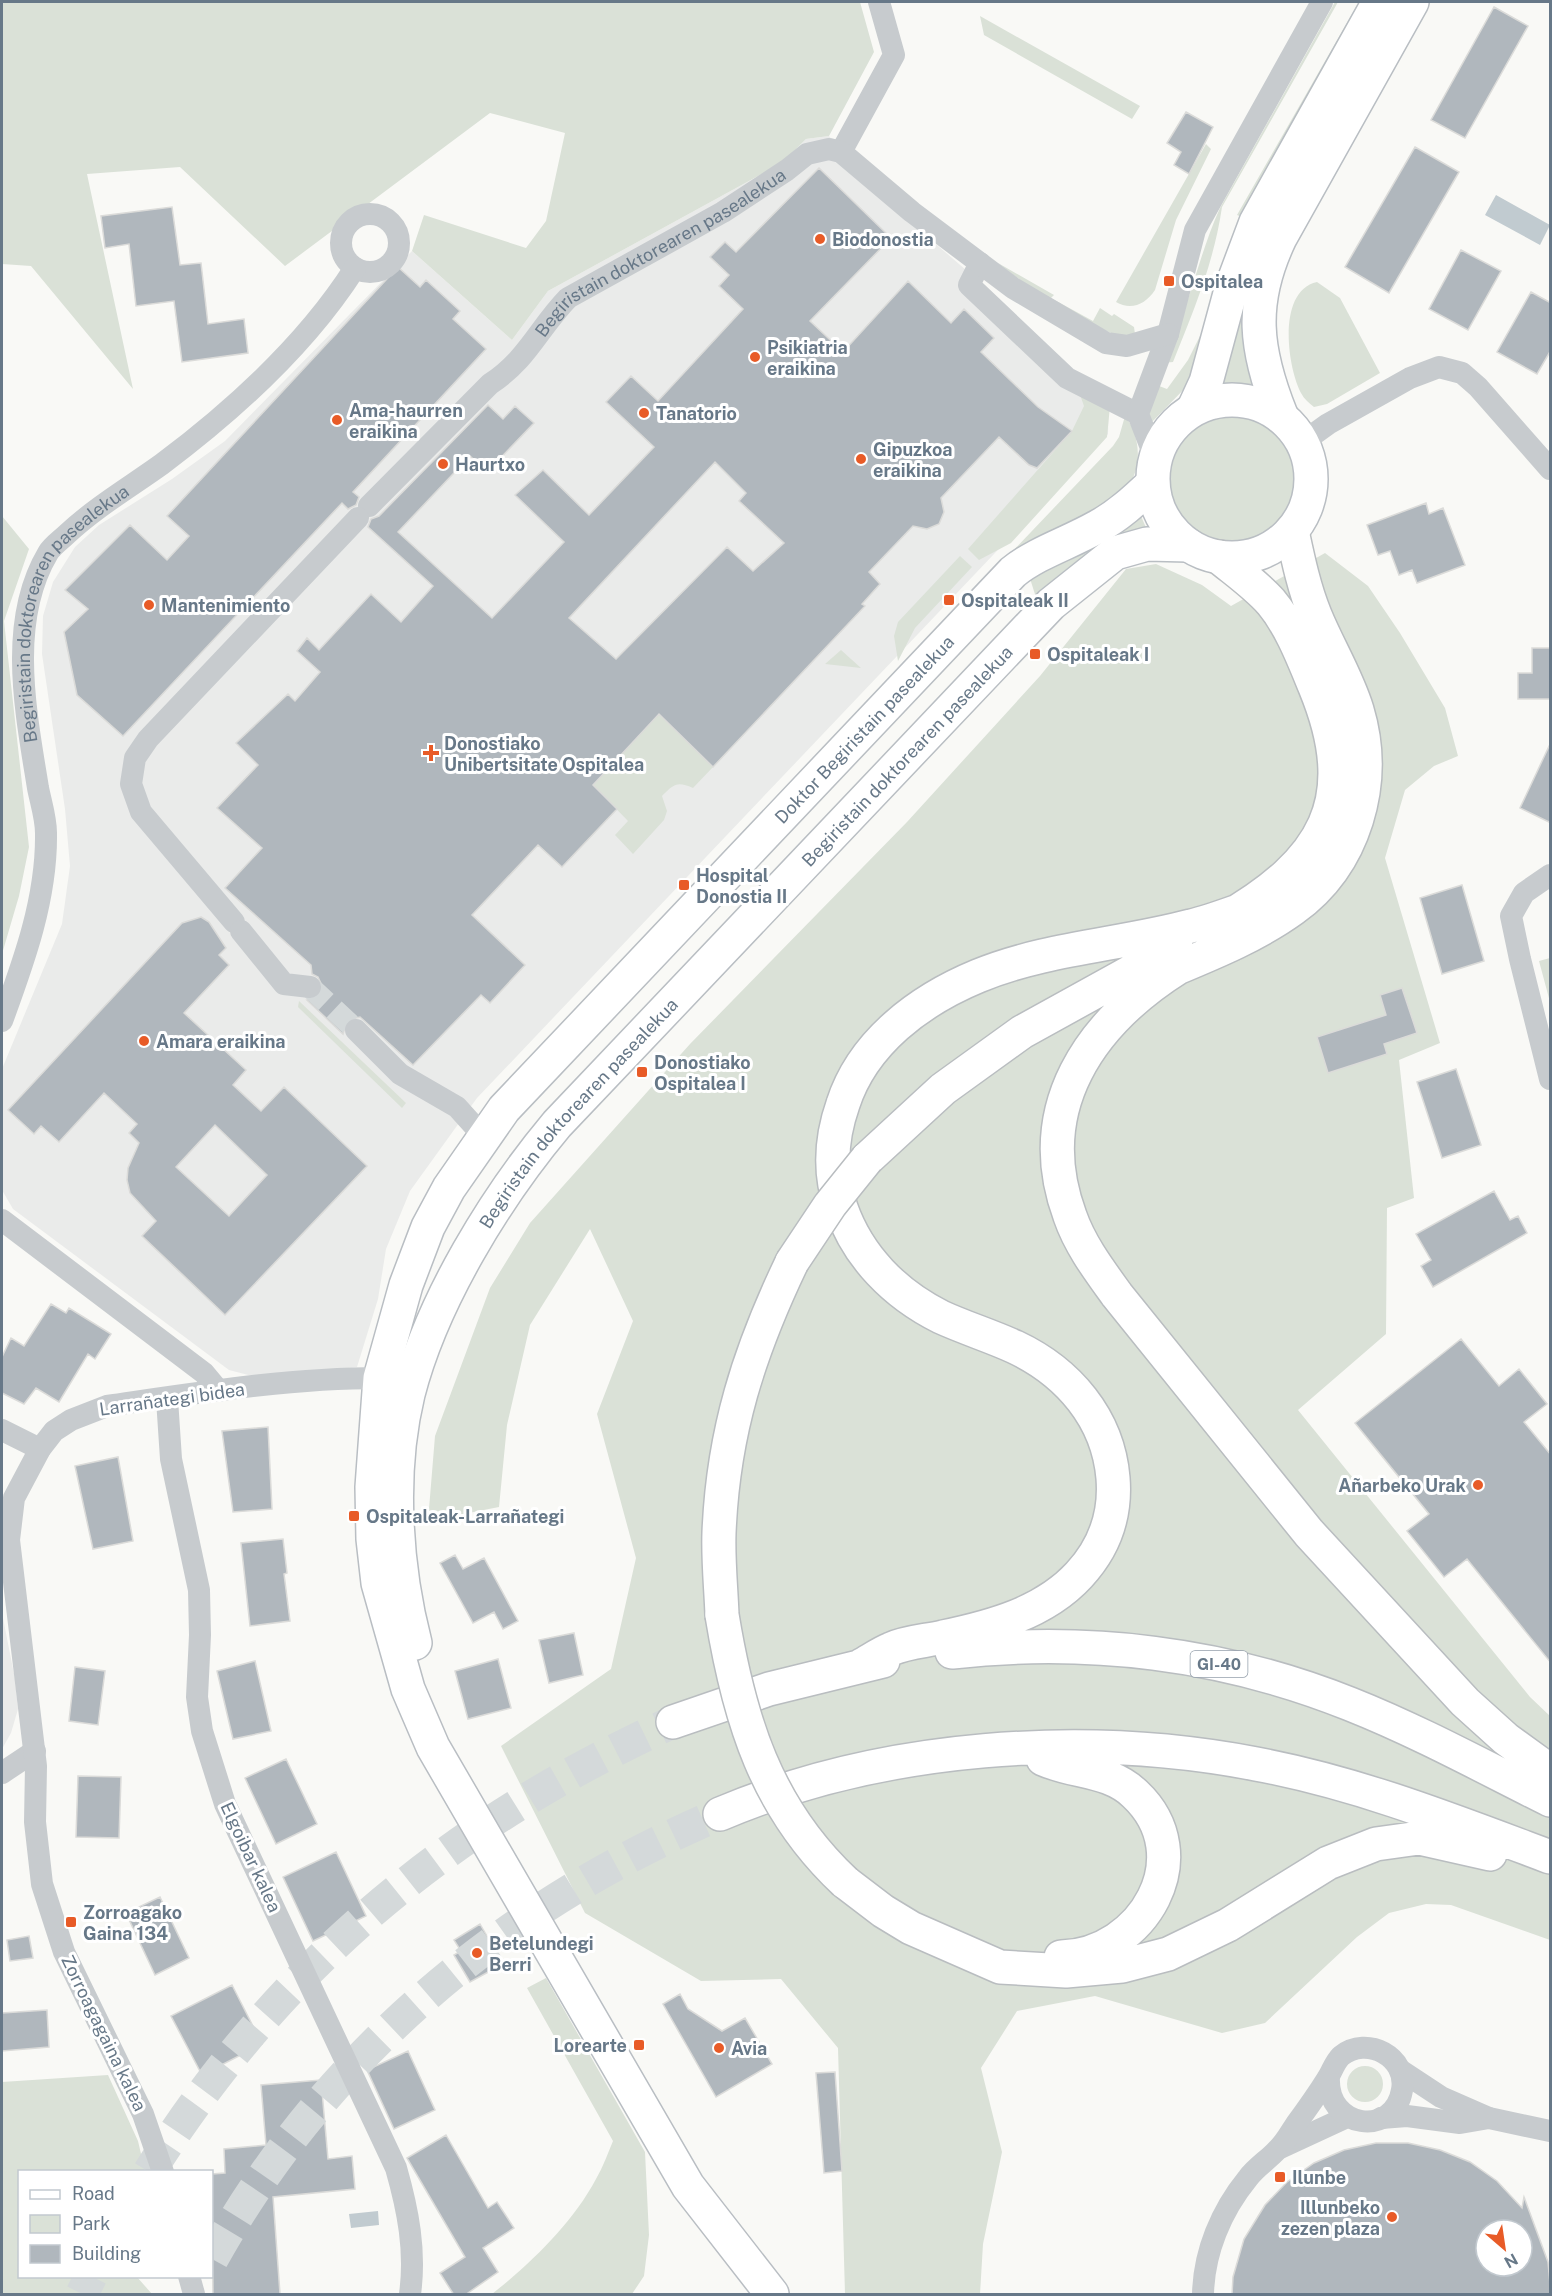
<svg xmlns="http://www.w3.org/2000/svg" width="1552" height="2296" font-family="'Public Sans',sans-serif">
<rect width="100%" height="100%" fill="#f9f9f6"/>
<path fill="#eaebea" d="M829,136l30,38 36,35 71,61 107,100 36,21 -1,43 -631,664 -67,93 -24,58 -8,50 -21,68 -101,10 -27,-7 -216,-161 -11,-19v-121l60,-145 8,-58 -5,-57 -23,-155 1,-38 10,-34 22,-35 24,-22 73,-46 53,-38 187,-190 100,89 36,-49 234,-128 24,-24z
M2,1613l13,66 3,30 -7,24 -9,16z"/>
<path fill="#dae1d7" d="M2,2h858l14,50 -45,84 -23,3 -24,24 -234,128 -36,49 -100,-89 12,-36 102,33 20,-27 19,-88 -75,-20 -205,153 -105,-99 -93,7 46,215 -102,-123 -29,-2z
M1335,2h3l-116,205c-8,55 -28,103 -49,155l-11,1c26,-49 35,-104 58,-155z
M1356,7l5,3 -117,208 -7,-3z
M980,16l160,90 -8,13 -148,-84z
M1206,144l5,5 -35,71 -21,70c-9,14 -24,21 -39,12z
M1253,259l5,128 -20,-4 -22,2z
M998,263l56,32 -3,3 42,23 7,-13 12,8 2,-2 20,13 1,7c-7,2 -11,3 -18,1 -31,-10 -94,-51 -119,-72z
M1317,282l23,16 40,75 -53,31 -13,3c-5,-4 -10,-8 -13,-14 -14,-27 -24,-102 16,-111z
M1208,320l-16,61 -41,42 -3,-16 6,-23 13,5 21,-29z
M1079,392l31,14 -3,31 -96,106 -32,17 -11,-11 104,-118 12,-25z
M1125,416c13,16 17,42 8,62 -11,24 -97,61 -123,76l103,-108 6,-9z
M1170 480a63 63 0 1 1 126 0a63 63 0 1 1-126 0Z
M1140,514l8,18 -109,75 -12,-38z
M2,516l27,33 -25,72 25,226 -10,49 -17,58z
M1325,553l43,33 32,47 45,75 13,48 -24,10 -29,24 -20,68 55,185 -41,17 15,138 -27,10 -1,126 -88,76 232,287 20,19v224l-99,-35 -25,-1 -37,9 -32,24 -92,86 -43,10 -127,-37 -78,15 -36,57 21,84 -19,92 -3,50h-135l-7,-246 -57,-69 -80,2 -116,-68 -84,-167 110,-77 25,-111 -39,-144 36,-93 -43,-92 -60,96 -23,100 -8,82 -71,14 7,-85 55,-148 40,-65 160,-179 217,-222 133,-146 86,-107 30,-5 46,21 29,21z
M960,556l12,11 -57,61 -17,33 -4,-25 4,-14z
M841,650l20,18 -36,-4z
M659,714l54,53 -20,21c-16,-7 -19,-4 -31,8l5,15 -3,9 -31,34 -18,-19 13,-14 -35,-36z
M1550,958v44l-11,-41z
M299,1001l107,102 -4,5 -104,-101z
M546,1978l99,174 4,83 -5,41 -12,18h-140c39,-31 80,-70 104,-115 7,-12 12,-26 17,-38l-86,-153z
M1347 2084a18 18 0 1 1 36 0a18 18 0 1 1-36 0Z
M108,2075l30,66 7,30 -125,1v104l117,1 15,17h-150v-212z"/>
<path fill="#c1cbd0" d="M1496,195l54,30 -10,20 -55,-30z
M378,2211l1,14 -28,3 -2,-14z"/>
<path fill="#b0b7bd" stroke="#dbdbd9" stroke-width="1.5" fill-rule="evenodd" d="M1494,7l34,19 -63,112 -34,-18z
M1186,112l27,15 -24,47 -15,-9 7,-13 -14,-9z
M1415,147l44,25 -70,121 -44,-26z
M819,168l72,70 -81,83 33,31 65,-71 43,42 13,-14 30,29 -13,14 57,55 34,24 -35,37 -8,-3 -30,-28 -58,61 3,14 -5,12 -12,5 -14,-3 -44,46 11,12 -18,20 3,2 -152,161 -54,-53 -66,71 24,24 -55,58 -24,-22 -66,70 53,50 -35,38 -9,-8 -68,70 -53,-48 -13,3 -4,14 -36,-34 9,-1 7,-11 -5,-11 -6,-3 -1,-9 -86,-77 37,-40 -45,-40 41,-43 -22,-22 52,-49 7,7 25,-29 -23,-21 10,-13 12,12 52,-56 30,28 32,-36 -65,-59 3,-8 8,-3 109,-111 15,14 12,-13 19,17 -47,49 -17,-16 -72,76 94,86 72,-76 -49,-47 28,-25 46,45 65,-68 -48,-45 25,-26 27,25 85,-92 -24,-23 10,-11 -19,-18 15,-15 11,10zM715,462l31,31 -7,8 45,42 -31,28 -26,-24 -111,112 -47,-41z
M172,207l8,58 21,-2 7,61 36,-5 4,34 -66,9 -8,-61 -38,5 -7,-62 -24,4 -4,-32z
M1461,250l40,21 -33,59 -39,-21z
M398,267l22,20 6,-7 34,31 -7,8 33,30 -133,143 6,5 -3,8 -8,4 -6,-6 -219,233 -46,-41 -13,-63 24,-23 -23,-19 65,-65 37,35 22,-24 -22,-20z
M1531,292l20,11v47l-14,24 -40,-22z
M1426,503l3,11 14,-6 22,57 -48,18 -5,-13 -13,5 -9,-24 -12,4 -11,-30z
M1532,648h19v51h-33v-26h14z
M1551,742v81l-31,-15z
M1462,885l22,76 -42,13 -22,-76z
M201,917l8,5 17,26 -7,7 10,10 -45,48 62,57 -13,15 28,26 23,-24 83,79 -142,149 -83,-79 14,-15 -26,-28 -3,-13 1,-12 11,-25 -10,-10 8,-9 -33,-31 -45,49 -18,-16 -7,8 -26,-24 174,-187zM215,1125l52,50 -38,41 -53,-49z
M1402,988l15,45 -33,11 3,10 -59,19 -11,-36 69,-22 -6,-20z
M1456,1069l25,76 -39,13 -25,-76z
M1494,1191l16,29 8,-4 9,17 -94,54 -12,-21 10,-6 -15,-26z
M51,1304l15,9 3,-5 42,26 -16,25 -7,-5 -29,48 -23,-14 -12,16 -22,-11v-36l9,-19 13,8z
M1461,1339l38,47 20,-17 28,35 -23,18 27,33v208l-84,-104 -23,18 -37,-46 22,-17 -74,-91z
M268,1427l4,82 -39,3 -11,-81z
M118,1457l15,84 -40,8 -18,-83z
M283,1539l4,34 -3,1 6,47 -40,5 -9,-83z
M455,1555l8,14 21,-11 34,63 -15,8 -9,-17 -21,11 -33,-60z
M574,1633l9,42 -34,8 -10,-43z
M498,1659l13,49 -43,11 -13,-48z
M255,1661l16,70 -38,8 -16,-68z
M75,1667l30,4 -7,54 -29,-4z
M286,1759l31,65 -41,20 -31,-66z
M78,1776l43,1 -2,61 -43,-1z
M336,1852l30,64 -53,25 -30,-64z
M160,1897l29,61 -34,17 -29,-62z
M480,1924l23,40 -33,18 -16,-27 7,-4 -7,-11z
M29,1936l4,22 -23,3 -3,-21z
M232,1985l30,59 -60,31 -31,-59z
M680,1994l8,15 34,22 23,-13 27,46 -56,33 -53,-93z
M47,2010l2,37 -47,4v-38z
M408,2051l27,59 -41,19 -27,-59z
M835,2072l7,99 -18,2 -8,-100z
M321,2080l7,79 24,-3 3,33 -82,8 7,97 -67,1 -1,-121 13,-1 -1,-24 42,-4 -5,-60z
M446,2135l42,73 9,-6 17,26 -31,20 15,24 -33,23h-11l-14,-22 25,-16 -58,-99z
M1376,2143h32l32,7 30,12 27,19 25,27 2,-11 24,65 3,33h-319l1,-18 11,-38 21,-34 22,-23 27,-19 30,-13zM1486,2230h36v36h-36z"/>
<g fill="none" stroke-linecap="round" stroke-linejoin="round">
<path stroke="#d4d9da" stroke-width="22" stroke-dasharray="22 11" stroke-linecap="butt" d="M310,987l46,43"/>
<path stroke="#d4d9da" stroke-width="33" stroke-dasharray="33 16" stroke-linecap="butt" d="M149,2172c131,-208 302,-348 524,-450
M212,2259c113,-204 295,-355 508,-445
M82,2294l9,-18"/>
<g stroke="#b9bec3" stroke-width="36">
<g id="secondary">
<circle cx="1232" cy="479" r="79"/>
<path d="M1194,408l12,-26 26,-96 24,-64 123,-220"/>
<path d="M1281,415c-26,-65 -32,-112 -1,-177l132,-236"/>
<path id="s3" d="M415,1643c-20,-77 -26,-171 -7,-249 24,-93 87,-196 149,-270l494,-520 64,-51 32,-9 41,1"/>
<path id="s4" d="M772,2294l-84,-108 -255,-439 -25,-58 -30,-106 -5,-44 -1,-52 8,-109 26,-93 22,-58 21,-39 55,-79 509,-537c25,-20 56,-29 84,-45 21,-11 38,-27 55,-43"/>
</g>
</g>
<g stroke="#b9bdc0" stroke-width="36">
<path id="motorway" d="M1219,557c17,14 37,28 52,45 20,24 32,56 44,85 47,114 9,175 -92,233
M1179,967c-89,56 -149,141 -109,249 10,29 29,54 47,79l192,238 156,169 41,37 44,32
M1158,976c45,-19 95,-38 135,-67 62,-45 86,-126 64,-199 -10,-33 -29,-63 -42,-95 -11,-27 -17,-56 -23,-84
M867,1159l76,-70 79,-57 154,-85
M722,1615c-1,-27 -4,-55 -3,-82 4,-101 30,-181 73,-271
M952,1652c135,-15 271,1 398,52 68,27 134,63 200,96
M862,1665c9,-5 19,-12 29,-16 15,-7 35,-8 52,-12 48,-10 101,-24 136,-62 25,-27 37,-60 34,-97 -5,-60 -45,-106 -98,-131 -24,-11 -50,-19 -74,-30 -46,-23 -83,-60 -100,-109 -12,-34 -10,-70 2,-104 20,-62 77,-104 135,-128 68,-28 142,-31 213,-50 17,-4 33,-10 50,-16
M673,1722l96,-33 114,-28
M1043,1759c31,14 66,10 92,35 66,62 8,161 -74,163
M720,1814c162,-69 364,-83 536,-50 102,19 198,57 294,93
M845,1882l38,29 28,17 89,39 66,4 56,-5 46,-12 60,-29 100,-62 48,-19 43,-6 71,16"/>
</g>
<g stroke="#c7cbce" stroke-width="22">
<path d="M841,152l53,-97 -15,-53"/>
<circle cx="370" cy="243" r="29"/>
<path d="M980,263l-11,22 98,93 71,36"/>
<path d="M1303,442l25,-18 82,-46 29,-11 23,6 16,14 72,82"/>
<path d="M1155,458l-17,-44 30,-80 27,-104 127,-228"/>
<path id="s1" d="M369,506l121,-122c38,-25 48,-55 78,-86l155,-86 64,-42 20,-16 22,-5 12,3 71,60 101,76 93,55 21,3 41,-12"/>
<path d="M1550,875l-26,18 -13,23 9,43 30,120"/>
<path d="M234,922l-93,-110 -10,-28 4,-26 13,-19 210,-221"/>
<path d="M241,931l43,53 26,3"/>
<path id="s2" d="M2,1021c22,-60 45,-123 44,-188 0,-15 -5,-30 -8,-45 -12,-75 -31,-166 10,-235 4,-7 13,-13 19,-19 29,-27 63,-47 95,-70 72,-54 144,-119 193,-196"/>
<path d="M356,1030l44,44 57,33 27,30"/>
<path d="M2,1220l202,153 15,18"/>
<path d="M167,1399l4,60 28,131 1,45 -3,62 5,34 23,73 171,364c12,42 20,83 14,126"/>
<path d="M2,1430l38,19"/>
<path d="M2,1773l33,-22"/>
<path d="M1400,2070l41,27 48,21 61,13"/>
<path d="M1381,2118l26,-2 53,7 29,-5"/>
<path d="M1280,2148l67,-31"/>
<path d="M163,2172l-20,-58 -79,-162 -22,-68 -7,-62 1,-56 -27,-226 5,-42 26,-49 14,-18 17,-11 36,-14c90,-13 182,-28 273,-28"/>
<path d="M189,2276l5,18"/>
<path d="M1203,2294c1,-42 18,-83 45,-116 8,-11 20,-18 29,-28 8,-7 13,-17 19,-26 11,-15 21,-29 31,-45 5,-7 7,-16 14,-23 26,-21 67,1 61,34 -8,48 -76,39 -73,-13"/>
</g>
<use href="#secondary" stroke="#fff" stroke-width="33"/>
<use href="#motorway" stroke="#fff" stroke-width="33"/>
<g stroke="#b9bdc0" stroke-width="36" stroke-linecap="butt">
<path id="motorway-bridge" d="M792,1262l38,-57 37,-46
M722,1615c17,104 44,193 123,267"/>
</g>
<use href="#motorway-bridge" stroke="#fff" stroke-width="33"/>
</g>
<g fill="#e85b27" stroke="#fff" stroke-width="2">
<circle cx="820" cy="239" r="6"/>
<rect x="1163" y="275" width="12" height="12" rx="3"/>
<circle cx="755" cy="357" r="6"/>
<circle cx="644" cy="413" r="6"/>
<circle cx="337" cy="420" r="6"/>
<circle cx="861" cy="459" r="6"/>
<circle cx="443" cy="464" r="6"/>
<rect x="943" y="594" width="12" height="12" rx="3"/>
<circle cx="149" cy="605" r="6"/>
<rect x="1029" y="648" width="12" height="12" rx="3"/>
<path d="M428 744h6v6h6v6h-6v6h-6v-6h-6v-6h6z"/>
<rect x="678" y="879" width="12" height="12" rx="3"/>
<circle cx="144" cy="1041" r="6"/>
<rect x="636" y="1066" width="12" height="12" rx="3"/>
<circle cx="1478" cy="1485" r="6"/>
<rect x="348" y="1510" width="12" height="12" rx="3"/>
<rect x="65" y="1916" width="12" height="12" rx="3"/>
<circle cx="477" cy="1953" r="6"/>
<rect x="633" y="2039" width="12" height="12" rx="3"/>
<circle cx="719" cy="2048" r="6"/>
<rect x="1274" y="2171" width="12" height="12" rx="3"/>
<circle cx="1392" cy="2217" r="6"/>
</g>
<g text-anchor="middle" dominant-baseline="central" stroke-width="6" stroke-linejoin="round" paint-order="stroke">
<rect fill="#fff" stroke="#95a0ac" stroke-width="1.5" x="1190.5" y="1651" width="57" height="26" rx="4.5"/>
<g font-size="16" font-weight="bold" fill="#677888">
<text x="1219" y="1664">GI-40</text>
</g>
<g font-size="18" font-weight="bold" fill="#677888" stroke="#fff" text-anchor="start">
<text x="832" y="239">Biodonostia</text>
<text x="1181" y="281">Ospitalea</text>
<text x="767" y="347">Psikiatria<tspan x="767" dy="21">eraikina</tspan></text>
<text x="349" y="410">Ama-haurren<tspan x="349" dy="21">eraikina</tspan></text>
<text x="656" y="413">Tanatorio</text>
<text x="873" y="449">Gipuzkoa<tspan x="873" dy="21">eraikina</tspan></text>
<text x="455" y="464">Haurtxo</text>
<text x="961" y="600">Ospitaleak II</text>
<text x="161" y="605">Mantenimiento</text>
<text x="1047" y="654">Ospitaleak I</text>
<text x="444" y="743">Donostiako<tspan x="444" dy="21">Unibertsitate Ospitalea</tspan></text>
<text x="696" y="875">Hospital<tspan x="696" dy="21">Donostia II</tspan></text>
<text x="156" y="1041">Amara eraikina</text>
<text x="654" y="1062">Donostiako<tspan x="654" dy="21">Ospitalea I</tspan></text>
<text x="1466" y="1485" text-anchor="end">Añarbeko Urak</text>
<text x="366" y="1516">Ospitaleak-Larrañategi</text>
<text x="83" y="1912">Zorroagako<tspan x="83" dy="21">Gaina 134</tspan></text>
<text x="489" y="1943">Betelundegi<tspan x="489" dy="21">Berri</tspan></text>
<text x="627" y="2045" text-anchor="end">Lorearte</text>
<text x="731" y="2048">Avia</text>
<text x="1292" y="2177">Ilunbe</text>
<text x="1380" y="2207" text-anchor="end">Illunbeko<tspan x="1380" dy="21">zezen plaza</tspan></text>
</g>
<g font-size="18" fill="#677888" stroke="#fff">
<text stroke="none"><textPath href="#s1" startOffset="390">Begiristain doktorearen pasealekua</textPath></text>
<text stroke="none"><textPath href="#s2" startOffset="434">Begiristain doktorearen pasealekua</textPath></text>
<text stroke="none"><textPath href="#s4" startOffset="1846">Doktor Begiristain pasealekua</textPath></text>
<text stroke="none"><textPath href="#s3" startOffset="1070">Begiristain doktorearen pasealekua</textPath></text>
<text stroke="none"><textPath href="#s3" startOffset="584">Begiristain doktorearen pasealekua</textPath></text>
<text transform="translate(172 1399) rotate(-8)">Larrañategi bidea</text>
<text transform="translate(251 1857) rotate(65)">Elgoibar kalea</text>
<text transform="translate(104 2033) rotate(64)">Zorroagagaina kalea</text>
</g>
</g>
<rect width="1552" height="2296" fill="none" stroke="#677888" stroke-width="6"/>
<rect x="18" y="2170" width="195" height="108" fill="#ffffff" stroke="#c2c9cf" stroke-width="1.5"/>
<rect x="30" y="2190" width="30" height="9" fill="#ffffff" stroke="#c2c9cf" stroke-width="1.5"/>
<text x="72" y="2200" font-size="18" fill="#677888">Road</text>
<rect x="30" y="2215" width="30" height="18" fill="#dae1d7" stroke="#c2c9cf" stroke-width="1.5"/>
<text x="72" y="2230" font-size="18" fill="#677888">Park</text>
<rect x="30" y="2245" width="30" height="18" fill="#b0b7bd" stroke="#c2c9cf" stroke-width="1.5"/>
<text x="72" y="2260" font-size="18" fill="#677888">Building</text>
<g transform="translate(1504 2248) rotate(151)"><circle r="28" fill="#ffffff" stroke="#c2c9cf" stroke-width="1.5"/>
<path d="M0-4.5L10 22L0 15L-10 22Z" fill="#e85b27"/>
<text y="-9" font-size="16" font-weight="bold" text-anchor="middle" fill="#677888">N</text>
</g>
</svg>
